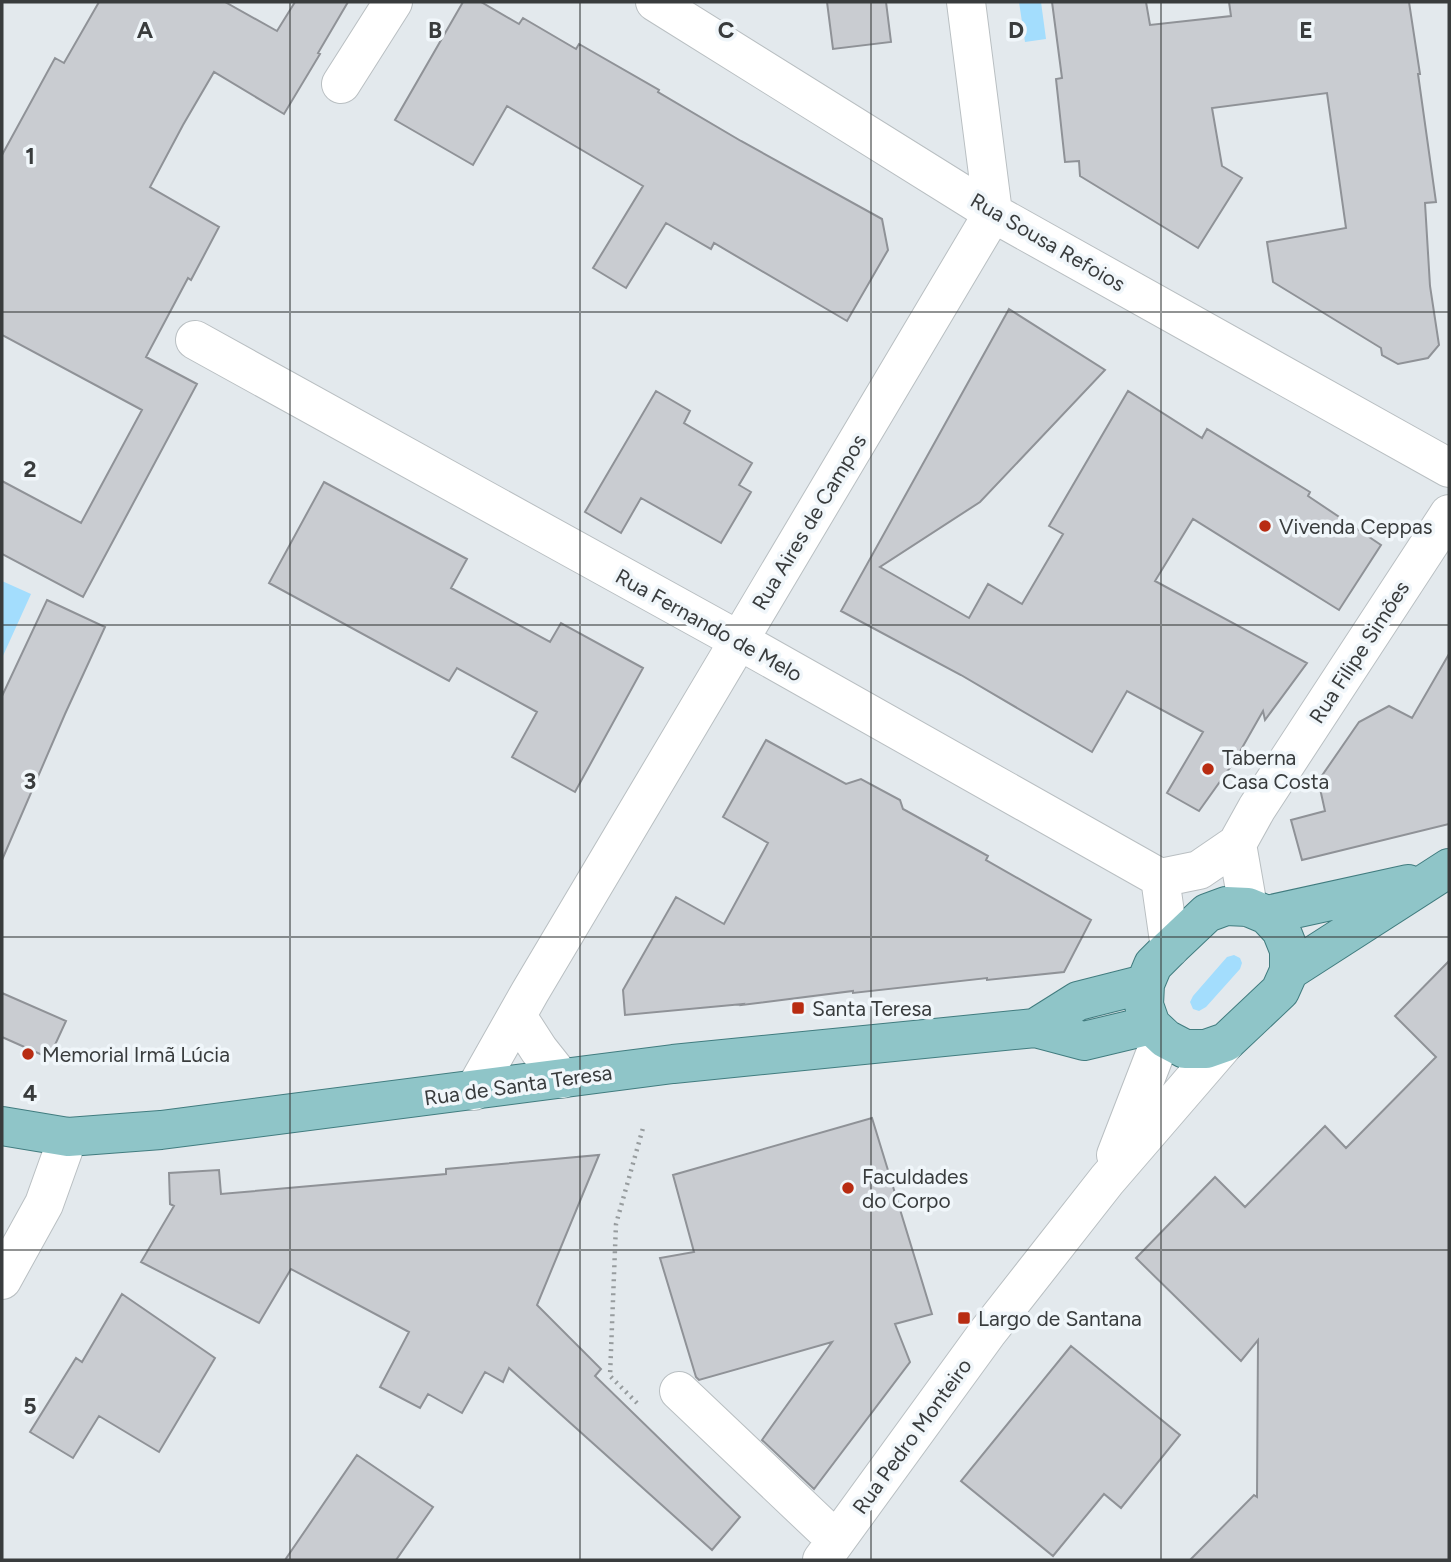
<svg xmlns="http://www.w3.org/2000/svg" width="1451" height="1562" font-family="Figtree,sans-serif">
<rect width="100%" height="100%" fill="#e3e9ed"/>
<path fill="#a3ddfd" d="M1019,2h22l5,37 -21,3z
M2,581l29,13 -29,64z
M1234,955l6,3 2,5 -2,6 -34,38 -7,4 -6,-2 -3,-7 3,-6 34,-39z"/>
<path fill="#c9ccd1" stroke="#8f9297" stroke-width="2" d="M99,2h126l52,29 18,-29h53l-30,51 2,1 -36,60 -70,-42 -31,53 -33,62 69,40 -28,53 -3,-2 -42,79 51,27 -114,213 -81,-43v-73l79,42 61,-113 -140,-75v-180l53,-97 9,5z
M463,2h18l38,22 4,-6 53,31 3,-5 80,46 -1,2 83,49 141,78 6,31 -41,71 -133,-78 -3,6 -45,-26 -40,65 -33,-20 50,-82 -136,-80 -34,59 -78,-45z
M827,2h59l5,40 -58,7z
M1052,2h94l4,23 81,-9 -2,-14h180l11,72h-2l18,128 -11,1 5,83 9,59 -11,13 -30,6 -16,-9 -1,-7 -108,-66 -6,-40 79,-14 -19,-135 -115,15 10,58 20,12 -44,70 -118,-72 -1,-15 -14,1 -9,-83 6,-1z
M1009,309l96,61 -125,132 -100,65 89,51 19,-34 34,20 41,-70 -14,-8 79,-135 74,47 5,-9 103,63 -2,4 73,49 -42,65 -146,-91 -38,62 152,82 -42,57 -2,-9 -29,51 -35,49 -32,-18 36,-61 -76,-41 -35,61 -131,-77 -120,-64z
M656,391l34,20 -6,12 68,40 -13,22 12,7 -30,51 -80,-45 -20,35 -36,-21z
M324,482l143,77 -16,29 99,54 11,-19 82,45 -68,124 -63,-35 25,-45 -80,-44 -8,13 -180,-98z
M47,600l58,27 -40,87 -63,146v-164z
M1449,654v170l-147,36 -11,-40 34,-9 -6,-27 2,-7 38,-55 30,-16 23,12z
M766,740l80,44 15,-5 39,21 3,9 85,47 -2,4 105,60 -27,52 -77,8v-2l-134,15v-2l-111,14 1,-1 -118,11 -2,-25 53,-93 48,27 44,-81 -45,-26z
M1449,961v599h-259l64,-65 3,2 1,-157 -17,21 -105,-103 79,-81 30,30 80,-81 21,22 90,-91 -41,-41z
M2,993l64,28 -17,37 -47,-21z
M872,1118l60,196 -37,10 15,38 -96,127 -52,-49 70,-98 -133,38 -3,-3 -36,-119 34,-6 -21,-77z
M599,1155l-62,150 64,64 -6,7 145,141 -28,33 -203,-182 -6,14 -18,-10 -23,41 -34,-19 -8,14 -40,-21 29,-55 -118,-63 -32,54 -118,-61 33,-56 -4,-2 -1,-31 50,-3 2,24 225,-20v-5z
M122,1294l93,64 -56,94 -60,-36 -26,42 -43,-26 46,-74 6,4z
M1071,1346l109,89 -59,73 -17,-14 -51,62 -92,-75z
M357,1455l76,52 -37,53h-111z"/>
<g fill="none" stroke-linecap="round" stroke-linejoin="round">
<g stroke="#b9bfc2" stroke-width="40">
<path id="minor" d="M655,2l338,211 456,255
M341,84l52,-82
M195,340l543,300 422,238 10,70
M1160,878l39,-8 38,-26
M1248,907l-11,-63 20,-36 192,-294
M517,1016l22,34 23,29
M474,1091l56,-99 463,-779 -27,-211
M1116,1155l46,-119
M2,1280l42,-76 24,-67
M679,1391l157,149
M822,1560l165,-227 120,-153 119,-138"/>
</g>
<g stroke="#417c7f" stroke-width="40">
<path id="major" d="M1226,906l22,1 19,8 14,15 8,20v21l-9,20 -54,51 -20,7h-21l-19,-10 -15,-14 -7,-20 1,-21 8,-19 17,-17 37,-35z
M1267,915l141,-31
M1289,971l160,-103
M1035,1028l43,-27 67,-17
M2,1126l66,11 93,-7 512,-66 362,-36 49,13 67,-16"/>
</g>
<path stroke="#979c9e" stroke-width="4.5" stroke-dasharray="2 5" stroke-linecap="butt" d="M637,1403l-27,-27 6,-152 27,-96"/>
<use href="#minor" stroke="#fff" stroke-width="38"/>
<use href="#major" stroke="#8fc5c8" stroke-width="38"/>
</g>
<path fill="none" stroke="#393c3d" stroke-width="2" stroke-opacity="0.55" d="M290,2v1558M580,2v1558M871,2v1558M1161,2v1558M2,312h1447M2,625h1447M2,937h1447M2,1250h1447"/>
<g fill="#b82c12" stroke="#f0f6fa" stroke-width="2.5">
<circle cx="1265" cy="526" r="7"/>
<circle cx="1208" cy="769" r="7"/>
<rect x="791" y="1001" width="14" height="14" rx="3.5"/>
<circle cx="28" cy="1054" r="7"/>
<circle cx="848" cy="1188" r="7"/>
<rect x="957" y="1311" width="14" height="14" rx="3.5"/>
</g>
<g text-anchor="middle" dominant-baseline="central" stroke-width="7" stroke-linejoin="round" paint-order="stroke">
<g font-size="21" fill="#393c3d" stroke="#f0f6fa">
<text transform="translate(1048 242) rotate(30)">Rua Sousa Refoios</text>
<text transform="translate(809 522) rotate(-59)">Rua Aires de Campos</text>
<text transform="translate(709 625) rotate(29)">Rua Fernando de Melo</text>
<text transform="translate(1359 652) rotate(-57)">Rua Filipe Simões</text>
<text transform="translate(518 1085) rotate(-8)">Rua de Santa Teresa</text>
<text transform="translate(912 1436) rotate(-54)">Rua Pedro Monteiro</text>
</g>
<g font-size="21" fill="#393c3d" stroke="#f0f6fa" text-anchor="start">
<text x="1279" y="526">Vivenda Ceppas</text>
<text x="1222" y="757">Taberna<tspan x="1222" dy="24">Casa Costa</tspan></text>
<text x="812" y="1008">Santa Teresa</text>
<text x="42" y="1054">Memorial Irmã Lúcia</text>
<text x="862" y="1176">Faculdades<tspan x="862" dy="24">do Corpo</tspan></text>
<text x="978" y="1318">Largo de Santana</text>
</g>
</g>
<g font-size="23" text-anchor="middle" font-weight="bold" fill="#393c3d" stroke="#f0f6fa" stroke-width="7" stroke-linejoin="round" paint-order="stroke">
<text x="145" y="38">A</text>
<text x="435" y="38">B</text>
<text x="726" y="38">C</text>
<text x="1016" y="38">D</text>
<text x="1306" y="38">E</text>
<text x="30" y="164">1</text>
<text x="30" y="477">2</text>
<text x="30" y="789">3</text>
<text x="30" y="1101">4</text>
<text x="30" y="1414">5</text>
</g>
<rect width="1451" height="1562" fill="none" stroke="#393c3d" stroke-width="7"/>
</svg>
